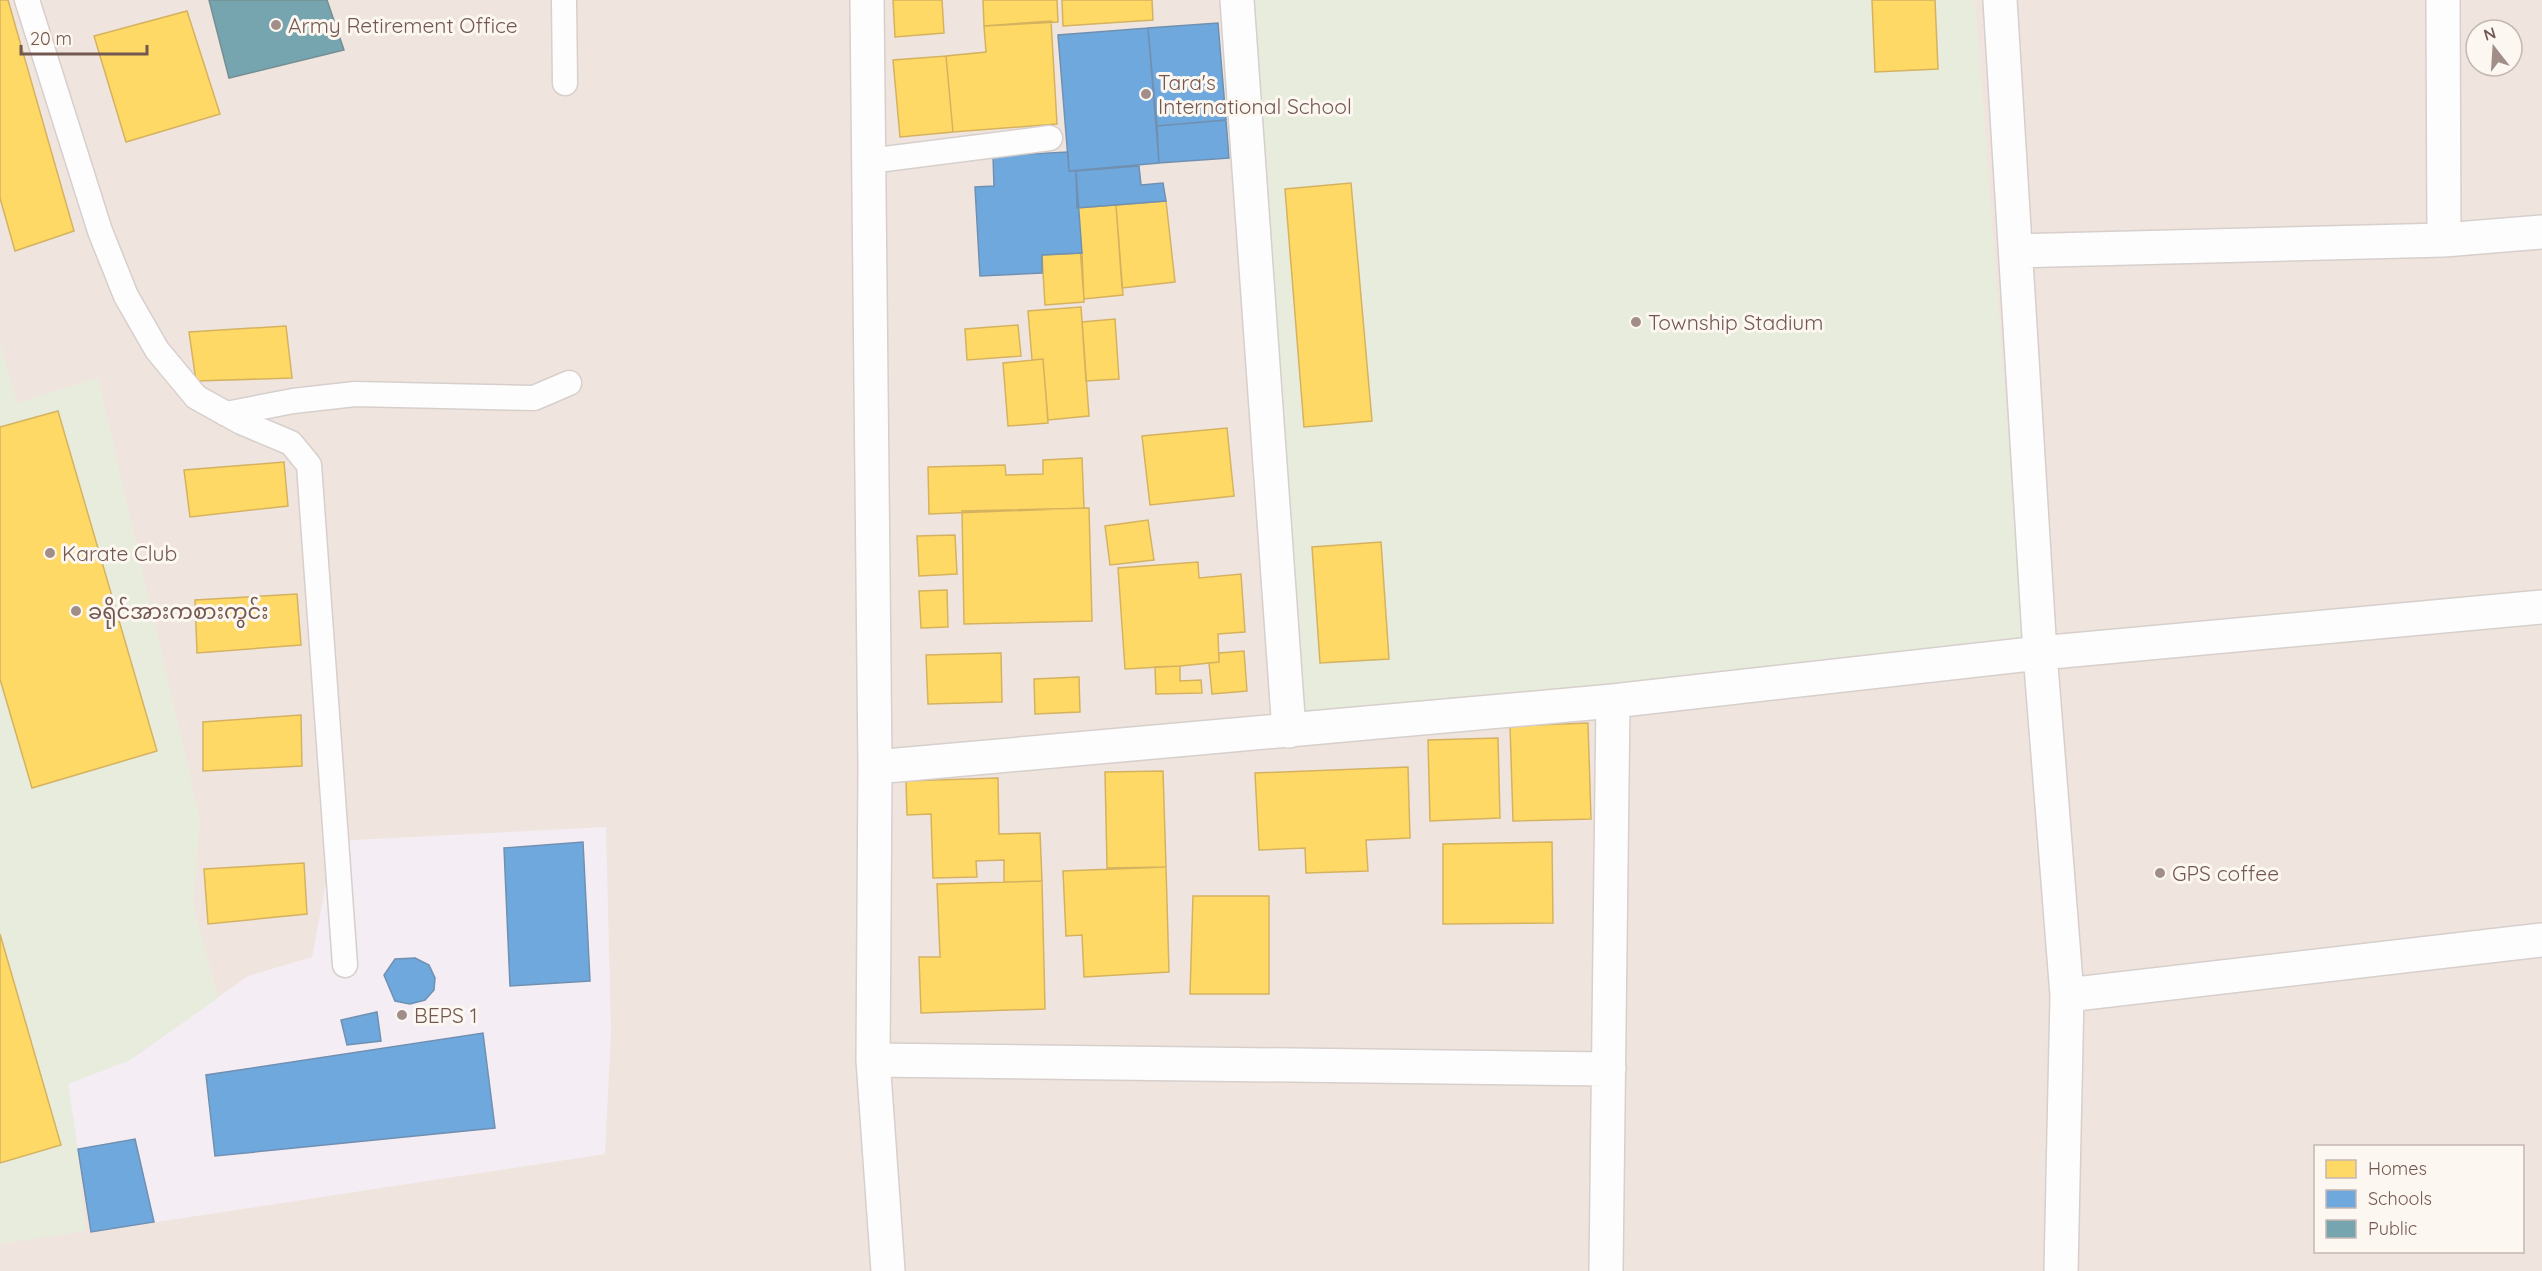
<svg xmlns="http://www.w3.org/2000/svg" width="2542" height="1271" font-family="Quicksand,'Noto Sans Myanmar',sans-serif">
<rect width="100%" height="100%" fill="#f8f3f0"/>
<path fill="#efe5de" fill-rule="evenodd" d="M0,0h2542v1271h-2542zM2476,30h36v36h-36zM2316,1146h206v106h-206z"/>
<path fill="#f4edf4" d="M606,827l5,205 -6,122 -514,78 -24,-148 63,-24 118,-84 64,-19 22,-116z"/>
<path fill="#e8ecdc" d="M1251,0h724l49,643 -725,72z
M0,344l17,59 81,-25 102,441 -7,85 25,94 -88,62 -62,24 10,65 7,82 -85,13z"/>
<path fill="#ffd966" stroke="#d5b260" stroke-width="1.5" d="M0,0h8l66,231 -59,20 -15,-53z
M893,0h49l2,33 -49,4z
M983,0h74l1,22 -74,4z
M1062,0h90l1,20 -90,6z
M1872,0h63l3,69 -63,3z
M187,11l33,103 -94,28 -32,-106z
M1051,21l6,103 -104,8 -7,-76 40,-4 -2,-26z
M946,56l7,76 -53,5 -7,-77z
M1351,183l21,238 -68,6 -19,-238z
M1166,201l9,81 -53,6 -6,-83z
M1116,205l7,90 -39,4 -7,-91z
M1082,253l2,49 -39,3 -3,-50z
M1081,307l8,109 -41,4 -5,-61 -11,1 -4,-49z
M1115,319l4,60 -33,2 -4,-59z
M1018,325l3,31 -54,4 -2,-31z
M286,326l6,52 -96,3 -7,-49z
M1043,359l5,64 -40,3 -5,-63z
M58,411l99,340 -125,37 -32,-109v-252z
M1227,428l7,68 -84,9 -8,-69z
M1082,458l2,50 -155,6 -1,-47 77,-2 1,10 37,-1v-14z
M284,462l4,44 -98,11 -6,-47z
M1089,508l3,113 -128,3 -2,-113z
M1148,520l6,40 -44,5 -5,-39z
M955,535l2,39 -38,2 -2,-40z
M1381,542l8,117 -69,4 -8,-116z
M1198,562l1,16 42,-4 4,58 -27,2 1,28 -39,4 -55,3 -7,-101z
M947,590l1,37 -27,1 -2,-37z
M297,594l4,51 -104,8 -2,-53z
M1244,651l3,40 -35,3 -3,-31 10,-1v-9z
M1001,653l1,49 -74,2 -2,-49z
M1180,666v15l21,-1 1,13 -46,1 -1,-27z
M1079,677l1,35 -45,2 -1,-35z
M301,715l1,51 -99,5v-49z
M1588,723l3,96 -78,2 -3,-95z
M1498,738l2,80 -70,3 -2,-81z
M1408,767l2,71 -44,2 2,31 -62,2 -1,-25 -46,2 -4,-77z
M1163,771l3,96 -59,1 -2,-96z
M998,778l1,56 41,-1 2,48 -38,1v-22l-28,1 1,16 -44,1 -2,-64 -24,1 -1,-34z
M1552,842l1,81 -110,1v-80z
M304,863l3,51 -99,10 -4,-55z
M1166,867l3,105 -85,5 -2,-42 -16,1 -3,-65z
M1042,881l3,128 -124,4 -2,-56h21l-3,-73z
M1193,896h76v98h-79z
M0,934l61,211 -61,18z"/>
<path fill="#6fa8dc" stroke="#7090b2" stroke-width="1.5" d="M1218,23l8,97 -69,6 -9,-98z
M1148,28l11,135 -90,8 -11,-136z
M1226,120l3,38 -70,5 -2,-37z
M1068,152l1,19h7l6,82 -40,2v18l-62,3 -5,-89 19,-1 -1,-30z
M1139,166l2,19 22,-2 3,18 -89,7 -1,-37z
M583,842l7,139 -80,5 -6,-138z
M415,958l14,7 6,13 -1,12 -9,10 -15,4 -15,-3 -11,-26 11,-16z
M377,1012l4,29 -34,4 -6,-25z
M483,1033l12,95 -280,28 -9,-81z
M135,1139l19,83 -63,10 -13,-83z"/>
<path fill="#76a5af" stroke="#758e93" stroke-width="1.5" d="M209,0h118l17,50 -115,28z"/>
<g fill="none" stroke-linecap="round" stroke-linejoin="round">
<g stroke="#d6cfcc" stroke-width="27">
<path id="lane" d="M27,0l73,231 26,65 31,54 39,47 45,25 50,21 18,22 36,500
M564,0l1,83
M869,161l181,-23
M226,414l67,-13 62,-7 179,4 35,-15"/>
</g>
<g stroke="#d6cfcc" stroke-width="36">
<path id="street" d="M867,0l8,767 -2,293 15,211
M1237,0l52,731
M2000,0l40,653 27,342 -6,276
M2443,0l1,240
M2016,251l428,-11 98,-8
M875,767l738,-66 427,-48 502,-46
M2067,995l475,-55
M873,1060l736,9
M1606,1271l7,-570"/>
</g>
<use href="#lane" stroke="#fefdfd" stroke-width="24"/>
<use href="#street" stroke="#fefdfd" stroke-width="33"/>
</g>
<g fill="#a28e89" stroke="#fdf7f2" stroke-width="2">
<circle cx="276" cy="25" r="6"/>
<circle cx="1146" cy="94" r="6"/>
<circle cx="1636" cy="322" r="6"/>
<circle cx="50" cy="553" r="6"/>
<circle cx="76" cy="611" r="6"/>
<circle cx="2160" cy="873" r="6"/>
<circle cx="402" cy="1015" r="6"/>
</g>
<g text-anchor="middle" dominant-baseline="central" stroke-width="6" stroke-linejoin="round" paint-order="stroke">
<g font-size="21" fill="#735851" stroke="#fdf7f2" text-anchor="start">
<text x="288" y="25">Army Retirement Office</text>
<text x="1158" y="82">Tara's<tspan x="1158" dy="24">International School</tspan></text>
<text x="1648" y="322">Township Stadium</text>
<text x="62" y="553">Karate Club</text>
<text x="88" y="611">ခရိုင်အားကစားကွင်း</text>
<text x="2172" y="873">GPS coffee</text>
<text x="414" y="1015">BEPS 1</text>
</g>
</g>
<rect x="2314" y="1145" width="210" height="108" fill="#fdf7f2" stroke="#c6b7b2" stroke-width="1.5"/>
<rect x="2326" y="1160" width="30" height="18" fill="#ffd966" stroke="#c6b7b2" stroke-width="1.5"/>
<text x="2368" y="1175" font-size="18" fill="#735851">Homes</text>
<rect x="2326" y="1190" width="30" height="18" fill="#6fa8dc" stroke="#c6b7b2" stroke-width="1.5"/>
<text x="2368" y="1205" font-size="18" fill="#735851">Schools</text>
<rect x="2326" y="1220" width="30" height="18" fill="#76a5af" stroke="#c6b7b2" stroke-width="1.5"/>
<text x="2368" y="1235" font-size="18" fill="#735851">Public</text>
<g transform="translate(2494 48) rotate(343)"><circle r="28" fill="#fdf7f2" stroke="#c6b7b2" stroke-width="1.5"/>
<path d="M0-4.5L10 22L0 15L-10 22Z" fill="#a28e89"/>
<text y="-9" font-size="16" font-weight="bold" text-anchor="middle" fill="#735851">N</text>
</g>
<path d="M21 45v9h126v-9" fill="none" stroke="#735851" stroke-width="3"/>
<text x="30" y="45" font-size="18" fill="#735851" stroke="#fdf7f2" stroke-width="4.5" paint-order="stroke">20 m</text>
</svg>
